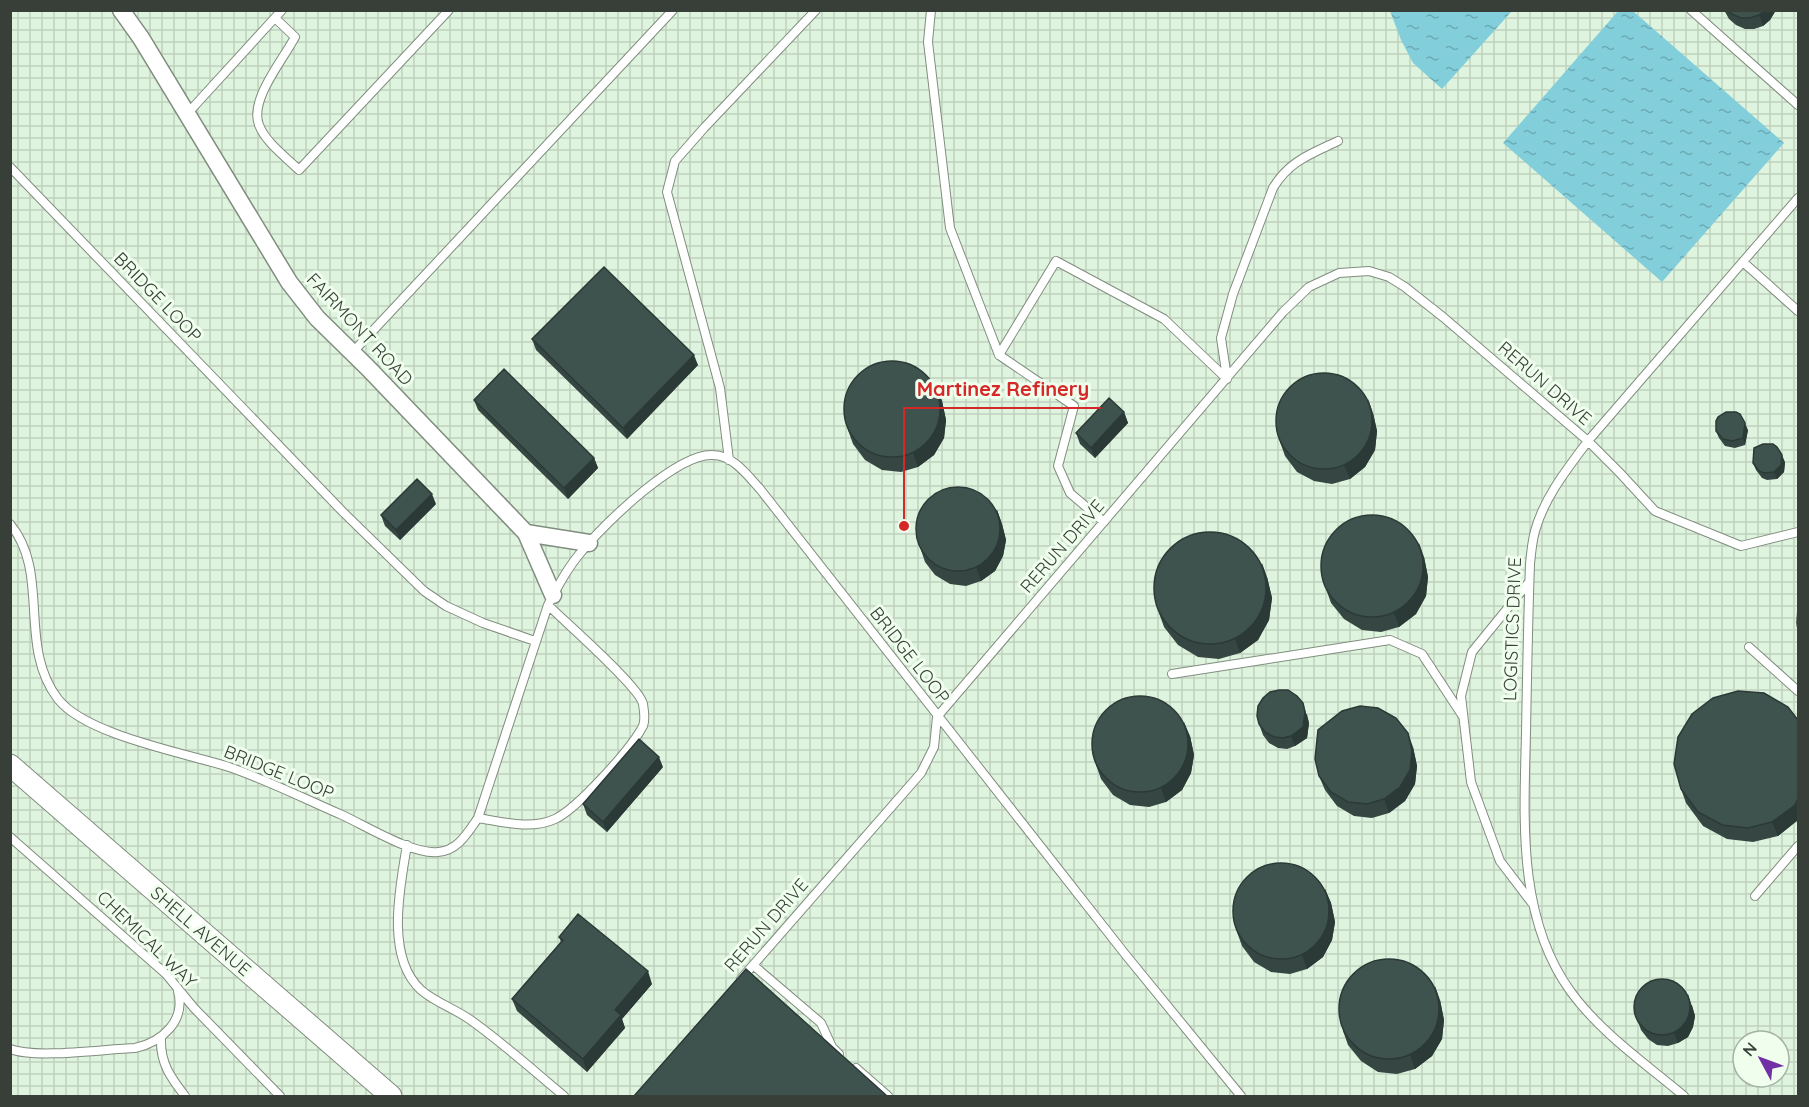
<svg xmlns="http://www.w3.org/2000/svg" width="1809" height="1107" font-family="Quicksand,sans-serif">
<defs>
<pattern id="industrial-grid" width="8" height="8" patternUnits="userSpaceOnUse" patternTransform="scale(1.5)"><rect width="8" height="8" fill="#dff4de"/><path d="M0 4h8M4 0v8" fill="none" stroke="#c0d2bf"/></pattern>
<pattern id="water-ripples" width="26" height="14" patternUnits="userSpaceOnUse" patternTransform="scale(1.5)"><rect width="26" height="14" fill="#82cfdb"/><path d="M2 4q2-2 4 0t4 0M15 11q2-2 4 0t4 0" fill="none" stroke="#6ba9b3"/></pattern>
</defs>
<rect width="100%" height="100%" fill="#effeed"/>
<path fill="url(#industrial-grid)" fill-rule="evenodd" d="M10,11h1788v1085h-1787zM1743,1041h36v36h-36z"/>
<path fill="url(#water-ripples)" d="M1619,10l14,1 151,132 -122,139 -159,-139z
M1390,11v-1l122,1 -70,78 -29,-26 -12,-23z"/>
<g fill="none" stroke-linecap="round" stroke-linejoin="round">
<g stroke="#808d7f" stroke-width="10">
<path id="service" d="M931,10l-3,32 22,186 49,127
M1691,10l107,95
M275,18l20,19c-12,23 -46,63 -36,88 7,18 27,32 40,45l150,-160
M187,114l95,-104
M10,167l333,345 81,79 22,15 37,17 52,18
M1743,262l55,49
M352,353l321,-343
M1227,378l-6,-40 12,-44 40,-106c16,-27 38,-34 65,-47
M729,460l-9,-72 -53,-196 8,-31 29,-33 112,-118
M1104,522l-34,-29 -12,-27 16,-60 -75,-51 57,-94 108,58 63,60
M10,524c41,49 7,122 48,175 28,36 127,54 171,68 38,13 76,32 113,48 24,11 71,40 96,37 20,-1 30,-20 40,-34l70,-213c10,-19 20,-38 34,-54 23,-28 95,-98 131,-96 20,0 35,21 47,34l365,465 116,142
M1529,582l-57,70 -11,44 10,86 29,79 32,42
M1749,647l49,44
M1172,674l218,-34 32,14 40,61
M478,818c25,4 53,12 77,1 23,-11 76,-70 88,-93 2,-5 1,-16 0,-22 -3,-17 -79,-83 -95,-99
M10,837l156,137 28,34 86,88
M407,845c-7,42 -22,112 14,145 15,13 35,19 51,31 32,23 62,50 92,75
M1755,896l43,-50
M753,965l68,58 11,24 7,7
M741,979l180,-206 13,-26 3,-30 346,-405 26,-25 30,-14 30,-2 20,6 16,10 38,30 145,124 31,31 36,39 86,35 57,-14
M161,1039c-1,24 10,39 24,57
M10,1049c26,10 94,0 125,-1 27,-6 51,-27 43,-57
M856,1068l32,28
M1684,1096c-38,-32 -83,-63 -113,-104 -54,-74 -47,-172 -45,-259 1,-57 2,-113 4,-169 1,-11 2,-22 5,-33 9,-33 32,-62 53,-90l210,-243"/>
</g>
<g stroke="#808d7f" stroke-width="19">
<path id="minor" d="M121,10l20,28 148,244 28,36 51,50 158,165 27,62
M526,533l63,10"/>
</g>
<g stroke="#808d7f" stroke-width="23">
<path id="tertiary" d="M10,765l381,331"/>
</g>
<use href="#service" stroke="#fff" stroke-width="8"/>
<use href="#minor" stroke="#fff" stroke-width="16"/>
<use href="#tertiary" stroke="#fff" stroke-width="21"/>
</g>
<path fill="#364743" d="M1724,10h52l-6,10 -7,6 -9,3h-9l-9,-4 -7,-6z
M532,339l166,26 -71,74 -91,-89z
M936,387l6,14 4,19 -2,18 -10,17 -16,12 -17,5 -19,-2 -17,-10 -12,-16 -5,-14z
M474,400l120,58 4,10 -30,31 -90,-89z
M1124,412l4,11 -33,35 -15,-14 -4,-11z
M1373,413l4,18 -2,19 -10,17 -15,12 -18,5 -18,-3 -17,-9 -12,-16 -5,-14z
M1748,430l-3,15 -10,3 -10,-2 -6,-8 -3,-7z
M1785,462l-1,10 -7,7 -10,1 -5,-2 -6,-8 -3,-7z
M436,504l-36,36 -15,-14 -4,-11z
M997,510l5,14 4,16 -3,16 -8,15 -14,10 -15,5 -16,-2 -15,-9 -10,-13 -5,-15z
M1424,557l4,20 -2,19 -10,18 -17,13 -18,5 -19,-2 -18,-11 -13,-16 -5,-14z
M1267,577l5,21 -3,22 -11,20 -18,13 -21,6 -21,-2 -20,-12 -14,-18 -5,-14z
M1307,714l2,9 -2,15 -12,8 -8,3 -9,-1 -9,-5 -6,-8 -4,-11z
M1798,720v100l-20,16 -25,6 -26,-3 -24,-13 -17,-23 -5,-14z
M1190,736l4,19 -3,18 -9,17 -16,12 -17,5 -19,-2 -17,-10 -12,-16 -5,-14z
M1413,747l4,19 -2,18 -10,17 -16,12 -17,5 -18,-2 -17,-10 -12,-16 -6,-14z
M663,767l-56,65 -20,-17 -4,-11z
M1325,889l6,14 4,19 -3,18 -9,17 -16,12 -17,5 -19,-2 -17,-10 -12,-16 -5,-14z
M559,937l93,47 -30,35 3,9 -38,44 -70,-61 -5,-12 49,-57z
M1440,1000l4,20 -2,19 -10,17 -17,13 -18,5 -19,-2 -17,-11 -13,-16 -5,-14z
M1692,1005l3,11 -2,11 -5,10 -10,6 -10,3 -11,-1 -9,-6 -7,-9 -4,-11z"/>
<path fill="#2c3a37" d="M1765,10h11l-6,10 -7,6 -4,-11z
M694,355l4,10 -71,74 -4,-11z
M936,387l6,14 4,19 -2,18 -10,17 -16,12 -5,-14z
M1368,399l5,14 4,18 -2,19 -10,17 -15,12 -6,-14z
M1124,412l4,11 -33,35 -4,-10z
M1745,423l3,7 -3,15 -2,-7z
M1782,455l3,7 -1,10 -7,7 -3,-7z
M594,458l4,10 -30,31 -4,-11z
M432,494l4,10 -36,36 -4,-10z
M997,510l5,14 4,16 -3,16 -8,15 -14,10 -5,-14z
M1419,543l5,14 4,20 -2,19 -10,18 -17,13 -5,-14z
M1262,563l5,14 5,21 -3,22 -11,20 -18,13 -5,-14z
M1303,703l6,20 -2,15 -12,8 -4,-10z
M1184,722l6,14 4,19 -3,18 -9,17 -16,12 -5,-14z
M1408,733l5,14 4,19 -2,18 -10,17 -16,12 -5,-14z
M659,757l4,10 -56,65 -4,-10z
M1798,798v22l-20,16 -6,-14z
M1325,889l6,14 4,19 -3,18 -9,17 -16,12 -5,-14z
M648,971l4,13 -30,35 3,9 -38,44 -4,-13 32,-49z
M1435,986l5,14 4,20 -2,19 -10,17 -17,13 -5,-14z
M1688,994l7,22 -2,11 -5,10 -10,6 -4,-10z"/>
<path fill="#3f534e" stroke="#2c3a37" stroke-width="1.5" d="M1727,10h38l-6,5 -9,3h-9l-9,-4z
M604,267l90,88 -71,73 -91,-89z
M844 409a48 48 0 1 1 96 0a48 48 0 1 1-96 0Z
M504,369l90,89 -30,30 -90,-88z
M1276 421a48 48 0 1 1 96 0a48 48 0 1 1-96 0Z
M1109,398l15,14 -33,36 -15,-15z
M1726,412h10l4,2 5,9 -2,15 -11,3 -9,-2 -7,-8v-10l2,-4z
M1763,444h10l4,3 5,8 -1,10 -7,7 -10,1 -5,-2 -6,-8 1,-15z
M417,479l15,15 -36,36 -15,-15z
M916 529a42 42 0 1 1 84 0a42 42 0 1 1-84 0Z
M1321 566a51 51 0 1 1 102 0a51 51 0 1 1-102 0Z
M1154 588a56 56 0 1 1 112 0a56 56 0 1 1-112 0Z
M1798,608v22l-1,-7z
M1279,690h9l9,6 6,7 2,9 -2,15 -12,9 -8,2 -9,-1 -9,-5 -6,-8 -2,-8 1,-10 5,-8 7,-6z
M1738,691l26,2 24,14 10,13v78l-3,7 -23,17 -24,6 -26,-3 -24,-13 -17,-23 -7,-25 4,-27 14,-23 21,-16z
M1092 744a48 48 0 1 1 96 0a48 48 0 1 1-96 0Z
M1360,706l18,2 18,10 12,15 4,18 -2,19 -10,17 -16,12 -17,5 -19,-2 -17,-10 -12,-16 -4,-17 3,-29 24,-19z
M639,739l20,18 -56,65 -20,-18z
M1233 911a48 48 0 1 1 96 0a48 48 0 1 1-96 0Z
M578,914l70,57 -33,39 6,5 -38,44 -71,-60 51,-59 -4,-3z
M1339 1009a50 50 0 1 1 100 0a50 50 0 1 1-100 0Z
M746,969l141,127h-253z
M1634 1007a28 28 0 1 1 56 0a28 28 0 1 1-56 0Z"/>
<g text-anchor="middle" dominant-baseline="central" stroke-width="6" stroke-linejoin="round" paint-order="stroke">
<g font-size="18" fill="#383e38" stroke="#effeed">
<text transform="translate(158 297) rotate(46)">BRIDGE LOOP</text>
<text transform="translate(360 329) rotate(47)">FAIRMONT ROAD</text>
<text transform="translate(1545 383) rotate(41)">RERUN DRIVE</text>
<text transform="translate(1062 546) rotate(-49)">RERUN DRIVE</text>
<text transform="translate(1512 629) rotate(-88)">LOGISTICS DRIVE</text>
<text transform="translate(910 655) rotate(52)">BRIDGE LOOP</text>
<text transform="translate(279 772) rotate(22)">BRIDGE LOOP</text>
<text transform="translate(766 925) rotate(-49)">RERUN DRIVE</text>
<text transform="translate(201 931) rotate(41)">SHELL AVENUE</text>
<text transform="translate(147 939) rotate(44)">CHEMICAL WAY</text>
</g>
</g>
<path fill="none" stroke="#d62828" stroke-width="2" d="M904 526L904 408H1101"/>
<circle fill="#d62828" stroke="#effeed" stroke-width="2" cx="904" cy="526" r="6"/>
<g font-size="20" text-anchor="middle" font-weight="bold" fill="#d62828" stroke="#effeed" stroke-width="6" stroke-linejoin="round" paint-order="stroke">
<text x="1003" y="396">Martinez Refinery</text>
</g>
<rect width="1809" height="1107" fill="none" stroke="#383e38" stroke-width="24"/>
<g transform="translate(1761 1059) rotate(311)"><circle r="28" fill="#effeed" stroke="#a6b1a5" stroke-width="1.5"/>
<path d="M0-4.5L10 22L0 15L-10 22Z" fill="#7130a5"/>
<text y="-9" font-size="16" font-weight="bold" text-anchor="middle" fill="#383e38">N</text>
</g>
</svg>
